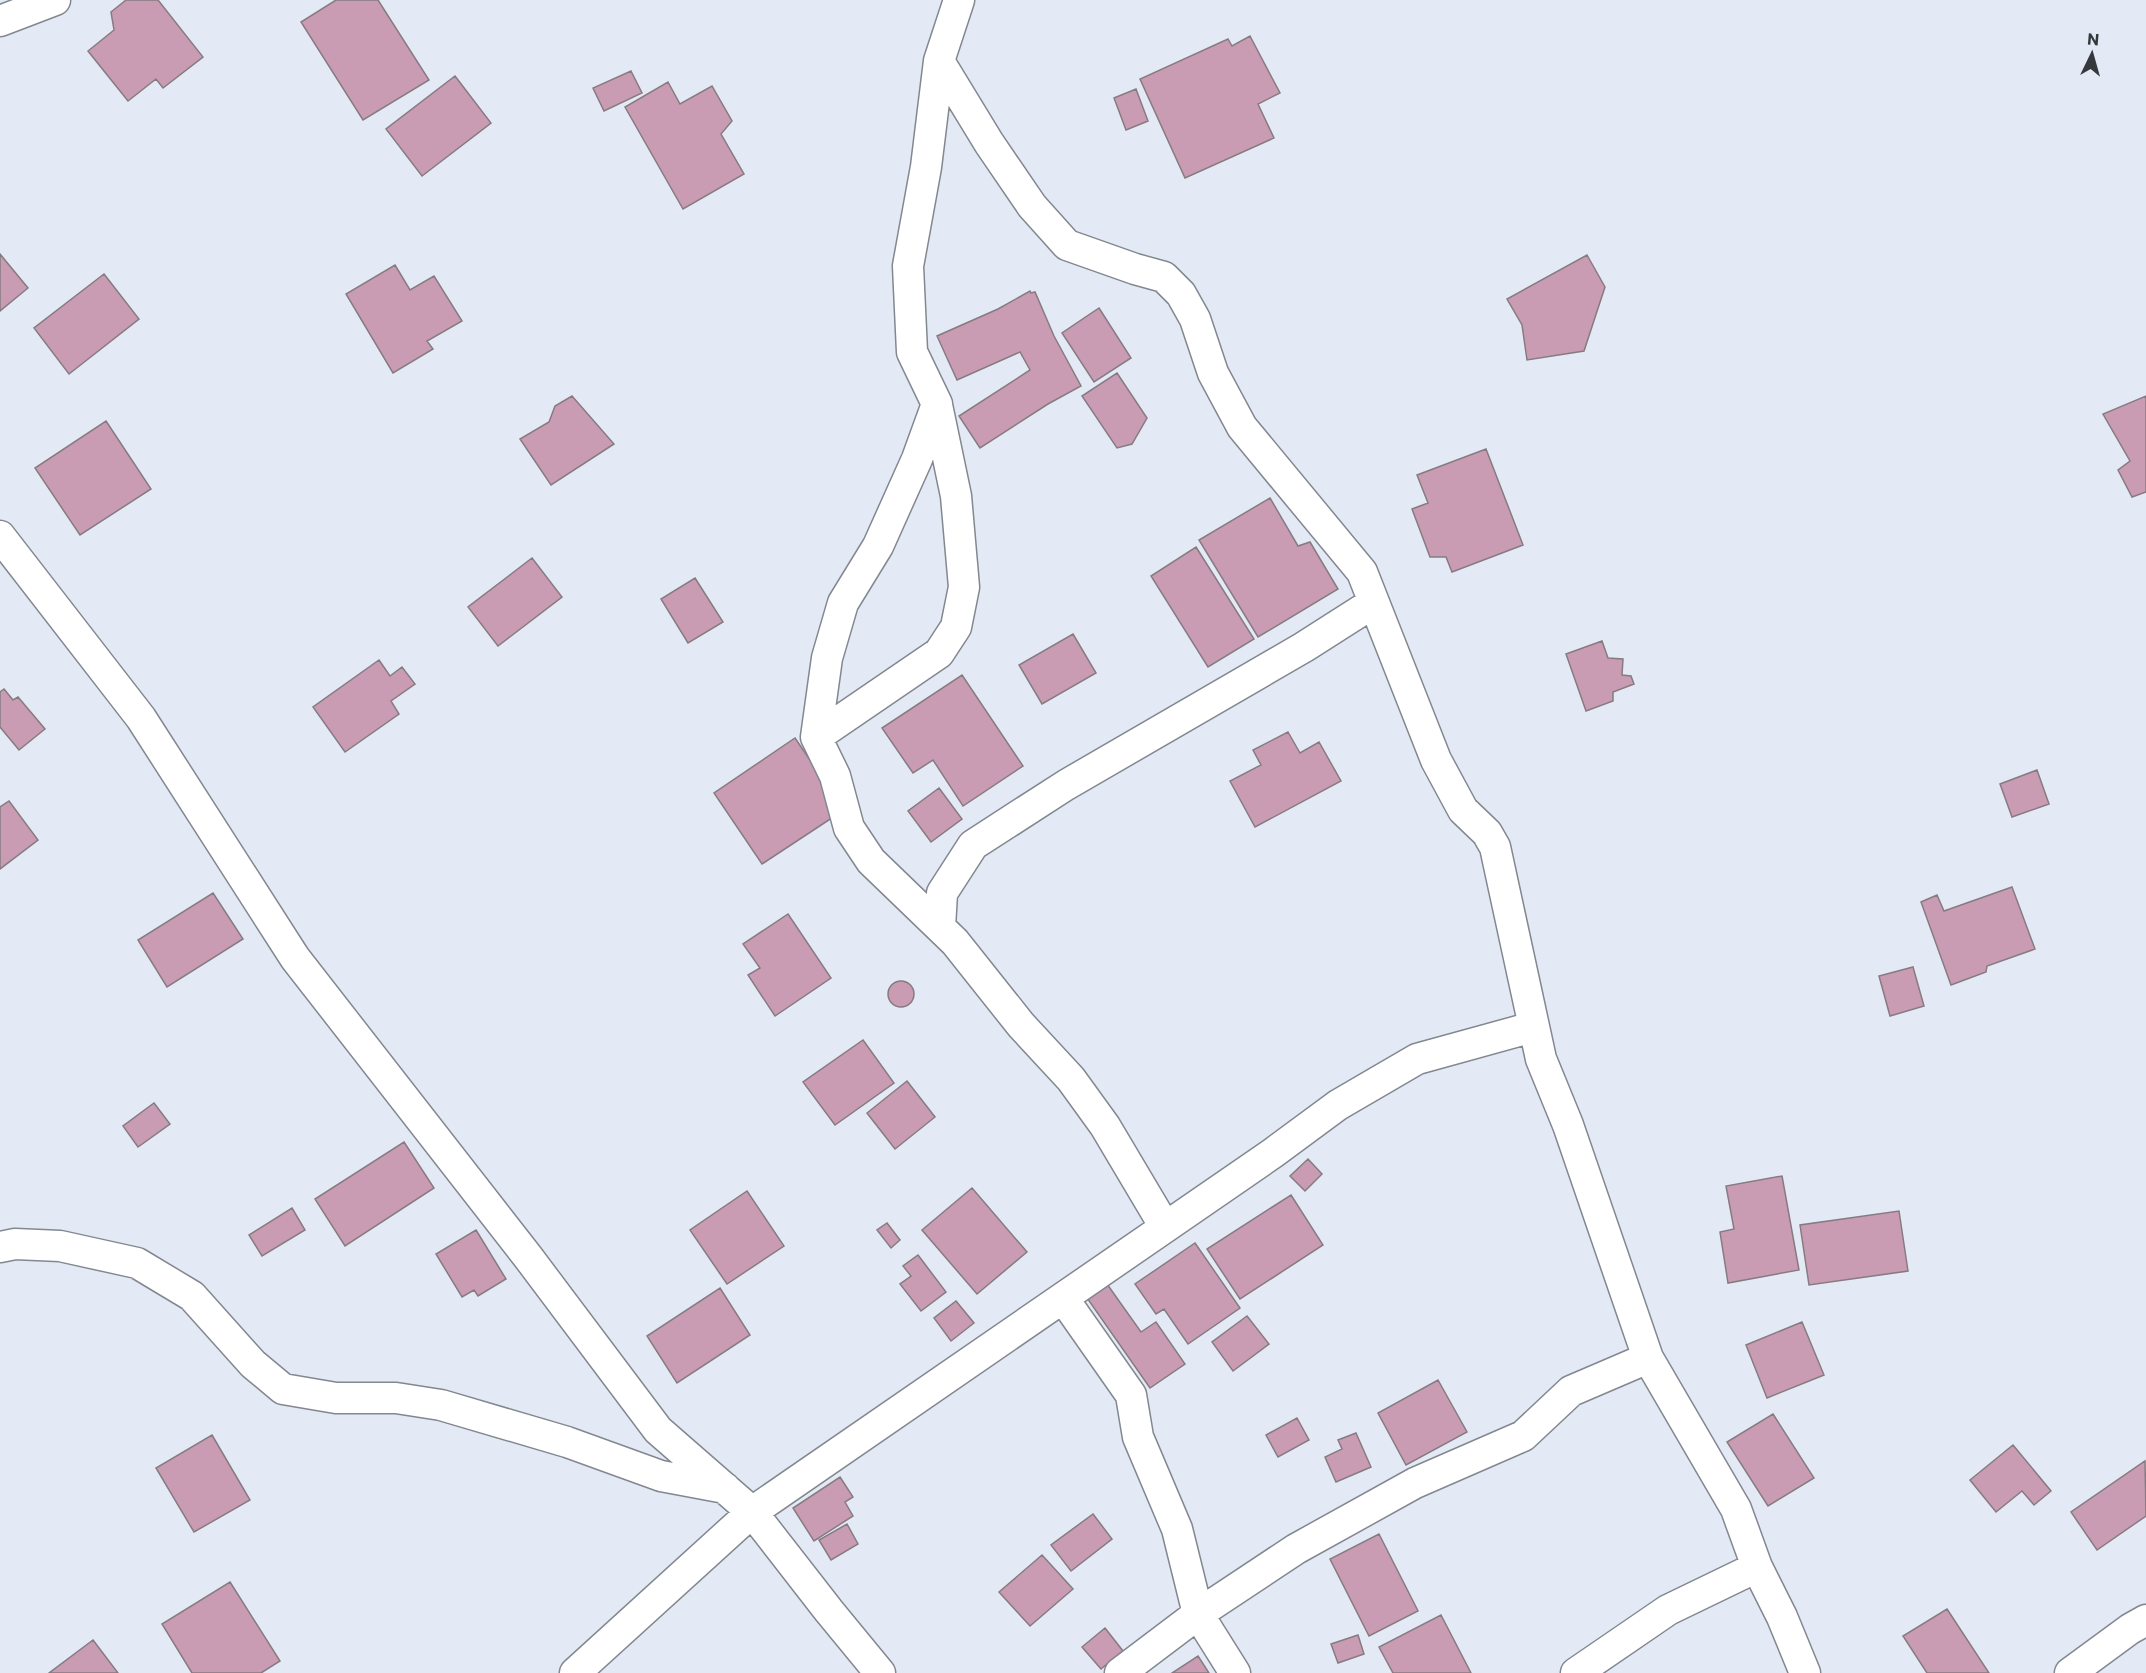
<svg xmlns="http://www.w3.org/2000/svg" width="2146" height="1673" font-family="Commissioner,sans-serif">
<rect width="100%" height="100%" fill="#e4eaf5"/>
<path fill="#c99cb3" stroke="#867b81" stroke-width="1.5" d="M126,0h32l45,57 -40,31 -7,-9 -28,22 -40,-50 26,-21 -3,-18z
M336,0h42l51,80 -66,40 -62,-98z
M1250,36l30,57 -22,11 16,34 -89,40 -45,-99 88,-40 4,7z
M631,71l11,22 -38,18 -11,-23z
M455,76l36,47 -69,53 -36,-47z
M668,82l12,22 32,-18 20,35 -11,13 23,40 -61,35 -58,-102z
M1136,89l12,32 -22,9 -12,-32z
M0,254l28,34 -28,23z
M1587,255l18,32 -21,64 -57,9 -5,-35 -15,-26z
M395,265l15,25 24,-14 28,45 -35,20 6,8 -40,24 -47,-79z
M104,274l35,45 -70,55 -35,-46z
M1030,291l1,2 4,-1 19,44 27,50 -33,18 -68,44 -21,-32 71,-46 -10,-18 -63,28 -20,-44 61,-27z
M1099,308l32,50 -37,24 -32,-49z
M1117,373l30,45 -15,26 -15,4 -35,-52z
M572,396l42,48 -63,41 -31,-46 29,-17 6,-16z
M2146,396v96l-14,5 -14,-27 12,-9 -27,-47z
M106,421l45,68 -71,46 -45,-67z
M1486,449l37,96 -71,27 -6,-15h-16l-18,-48 16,-6 -11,-28z
M1270,498l28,48 12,-4 28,47 -80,48 -59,-97z
M1196,547l58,92 -46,28 -57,-91z
M532,558l30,39 -64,49 -30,-39z
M695,578l28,44 -35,21 -27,-44z
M1073,634l23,39 -54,31 -23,-39z
M1602,641l6,17 15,1 -1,16 9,1 3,8 -21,8v9l-27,10 -20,-57z
M379,660l11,16 12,-9 13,17 -24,17 8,13 -54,38 -32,-45z
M962,675l61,91 -60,40 -30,-46 -20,13 -31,-45z
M4,689l9,11 5,-3 27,32 -26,21 -19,-23v-35z
M1288,732l12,21 19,-11 22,39 -86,46 -25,-46 31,-16 -8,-15z
M795,738l49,72 -82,54 -48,-71z
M2037,770l12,34 -37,13 -12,-33z
M939,788l23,31 -31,23 -23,-31z
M9,801l29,39 -38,29v-62z
M2012,887l23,62 -48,17 -1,6 -35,13 -30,-83 16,-7 7,16z
M213,893l30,46 -76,48 -29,-47z
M788,914l43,64 -56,38 -27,-41 12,-7 -17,-24z
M1913,967l11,39 -34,10 -11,-40z
M888 994a13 13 0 1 1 26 0a13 13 0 1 1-26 0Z
M863,1040l31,43 -59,42 -32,-43z
M907,1081l28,36 -40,32 -28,-36z
M154,1103l16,21 -32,23 -15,-21z
M404,1142l30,46 -89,58 -30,-47z
M1308,1159l14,15 -17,17 -15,-15z
M1782,1176l17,94 -71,13 -8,-51 14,-3 -8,-43z
M972,1188l55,64 -50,42 -55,-64z
M747,1191l37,55 -57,38 -37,-54z
M1291,1195l32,50 -83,54 -33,-50z
M292,1208l13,22 -43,26 -13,-21z
M1899,1211l9,60 -99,14 -9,-60z
M887,1223l13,17 -9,8 -14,-18z
M476,1230l30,49 -28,17 -4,-6 -12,7 -26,-43z
M1195,1243l45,65 -52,36 -24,-35 -8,5 -21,-30z
M918,1255l28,37 -25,19 -21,-27 11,-8 -8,-10z
M1107,1284l34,48 15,-10 29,42 -35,24 -63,-90z
M720,1288l30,47 -73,48 -30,-47z
M956,1301l18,22 -23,18 -17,-23z
M1247,1316l22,28 -36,27 -21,-29z
M1802,1322l22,53 -57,23 -21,-53z
M1438,1380l29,52 -61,33 -28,-52z
M1773,1414l41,64 -46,28 -41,-64z
M1297,1418l12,22 -31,17 -12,-22z
M1356,1433l15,34 -35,15 -11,-25 17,-8 -4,-9z
M212,1435l38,65 -56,32 -38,-64z
M2013,1445l38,46 -17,14 -12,-14 -26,21 -26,-32z
M2145,1461l1,55 -49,34 -26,-38z
M840,1477l13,20 -8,5 8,14 -39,25 -21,-33z
M1093,1514l19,25 -41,32 -20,-26z
M847,1524l11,20 -27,16 -12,-20z
M1379,1534l39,77 -49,25 -39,-77z
M1042,1555l31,34 -43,37 -31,-34z
M230,1582l50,79 -19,12h-69l-30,-49z
M1947,1609l42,64h-62l-24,-37z
M1441,1615l30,58h-78l-14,-26z
M1105,1628l18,23 -22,18 -19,-22z
M1358,1635l6,19 -26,9 -7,-19z
M93,1640l25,33h-69z
M1198,1656l11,17h-37z"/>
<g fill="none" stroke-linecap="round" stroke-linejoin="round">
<g stroke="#828790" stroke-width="33">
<path id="minor" d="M959,0l-20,61 -13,106 -18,99 4,86 25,52 -20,55 -39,87 -35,57 -16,55 -11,79 19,39 14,52 22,33 84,81 66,83 50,54 34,47 60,101
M0,21l55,-21
M939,61l50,82 43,63 35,39 68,24 29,8 17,17 14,25 18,54 29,54 120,145 74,188 27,50 24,23 8,14 46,212 27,66 80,233 88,151 21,58 25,50 23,56
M0,536l141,182 154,240 233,299 130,173 94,82 77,99 51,62
M816,737l123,-84 17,-26 8,-40 -8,-91 -19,-91
M940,927l2,-34 31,-48 93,-60 238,-138 69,-44
M0,1247l15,-3 45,2 77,17 55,33 61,68 30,25 53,9h60l45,7 126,37 94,34 64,12
M1063,1298l68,97 7,42 39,92 21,85 37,59
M575,1673l177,-161 521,-359 65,-48 79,-46 116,-32
M1120,1673l78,-59 98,-65 119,-66 108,-47 48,-45 77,-33
M1576,1673l92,-63 89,-43
M2070,1673l60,-44 16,-9"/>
</g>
<use href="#minor" stroke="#fff" stroke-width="30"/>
</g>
<g transform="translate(2092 54) rotate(5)" stroke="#e4eaf5" stroke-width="4.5" paint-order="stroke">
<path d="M0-4.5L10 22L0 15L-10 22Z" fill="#35383c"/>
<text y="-9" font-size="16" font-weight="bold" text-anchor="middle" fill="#35383c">N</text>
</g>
</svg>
